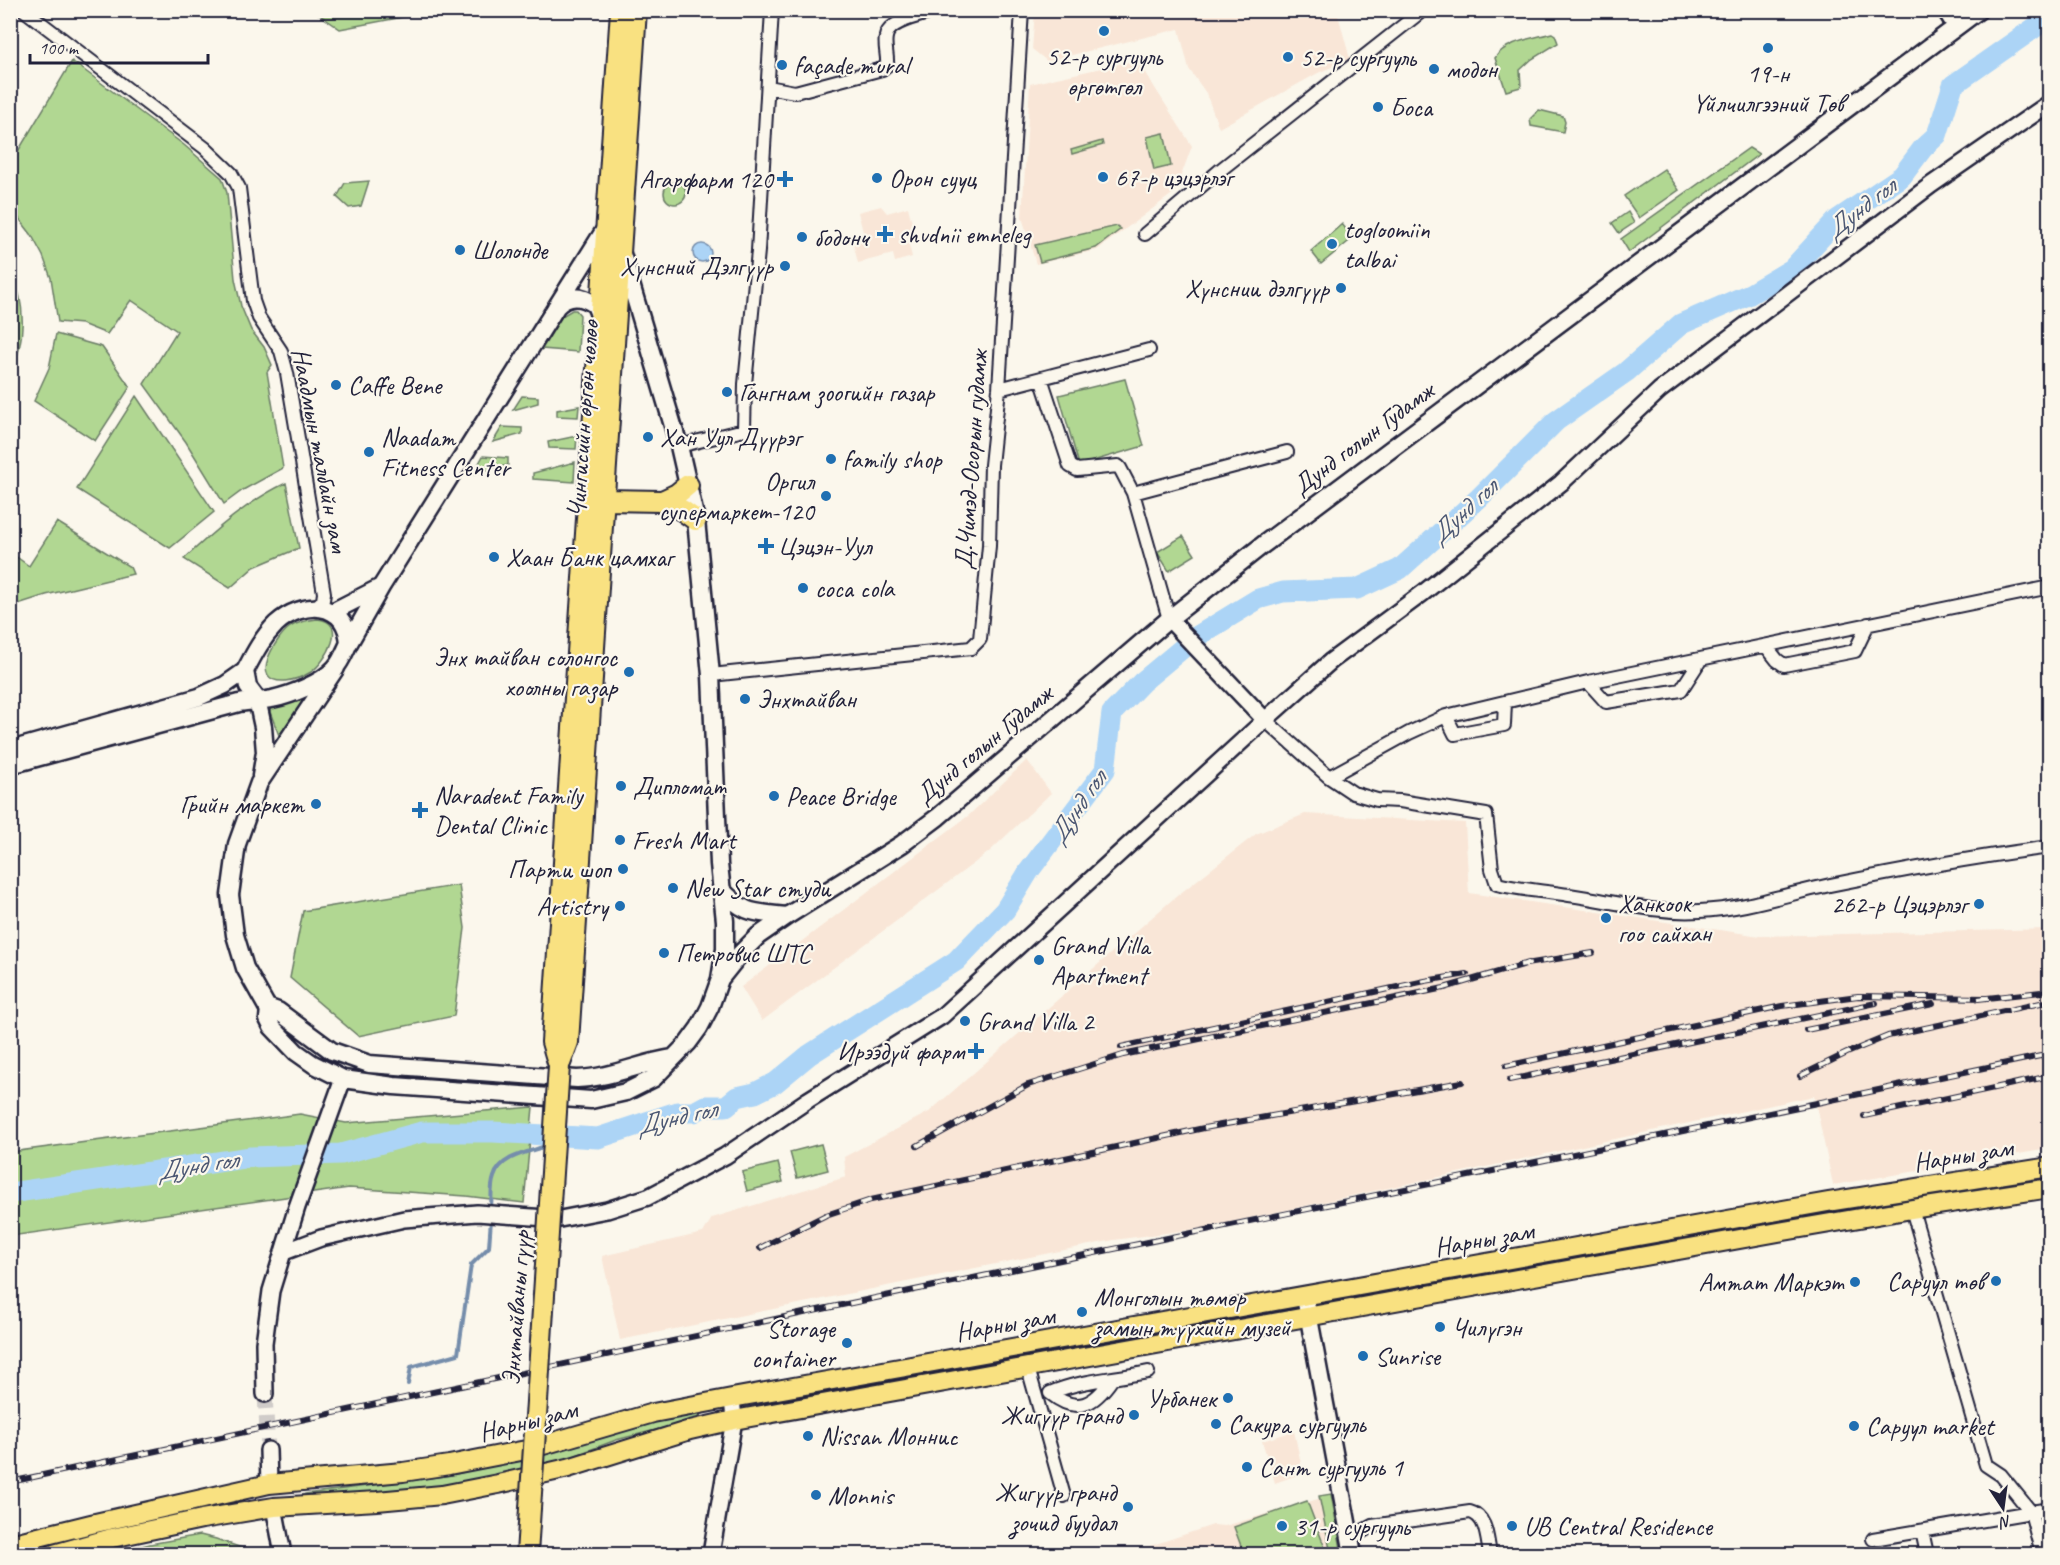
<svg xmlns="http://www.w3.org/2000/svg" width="2060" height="1565" font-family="Caveat,sans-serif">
<rect width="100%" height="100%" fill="#fbf7ec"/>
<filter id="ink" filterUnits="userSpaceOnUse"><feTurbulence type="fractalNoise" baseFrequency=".0167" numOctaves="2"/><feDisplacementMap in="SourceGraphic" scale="12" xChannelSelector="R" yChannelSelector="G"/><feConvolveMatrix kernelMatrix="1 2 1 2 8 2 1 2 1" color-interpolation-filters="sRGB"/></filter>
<g filter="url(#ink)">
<path fill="#f9e6d7" d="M1337,11l13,48 -32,14 -99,55 -13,-35 -17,-24 -10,-40 -132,32 -15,-12 3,-38z
M1137,60l55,86 -17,46 -78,58 -61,14 -14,-47 8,-133z
M881,206l6,7 21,-6 6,24 -8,2 6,24 -17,5 -2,-8 -35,9 -6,-24 12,-3 -6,-24z
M1027,760l24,33 -62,59 -227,169 -21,-34 227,-171z
M1305,814l160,9 4,70 291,43 289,-7v220l-216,36 -19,-89 -611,132 -89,12 -494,100 -18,-84 101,-23 9,-15 134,-41 -2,-20 85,-45 244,-213 83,-65z
M1294,1431l9,42 -28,10 -13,-42z
M1332,1495l10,59h-216l87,-29 12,1z"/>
<path fill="#b1d792" stroke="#6a7c66" stroke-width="1.5" d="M314,11h108l-19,6 -63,12z
M1552,33l3,2 3,8 -26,16 -12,11 1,17 -15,4 -11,-33c10,-17 40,-20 57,-25z
M72,61l112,84 38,33 5,15 8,86 6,27 10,24 13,17 8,18 -5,7 16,96 -40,22 -19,14 -38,-62 -42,-58 33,-53 -46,-31 -24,34 -25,-10 -24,-2 -7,-44 -8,-22 -12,-22 -20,-26v-45z
M1539,110l24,6 2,6 -2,10 -32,-6 -1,-7z
M1164,133l7,33 -17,4 -7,-33z
M1102,141l1,4 -31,9 -1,-4z
M1749,148l10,6 -130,98 -8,-13z
M1664,169l15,21 -40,28 -15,-22z
M369,181l-8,25 -12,2 -12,-11 8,-14z
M664 193a11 11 0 1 1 22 0a11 11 0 1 1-22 0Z
M1628,212l6,11 -15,10 -7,-10z
M1342,224l11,14 -32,26 -10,-13z
M1117,226l4,3 -25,19 -56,14 -5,-17z
M11,272c16,33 14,69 0,101z
M572,310h4l4,5 -2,37 -36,-3 20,-33z
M56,334l46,13 28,40 -35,54 -61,-40 15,-33z
M1125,379l19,67 -65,19 -20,-70z
M136,396l78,116 -44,36 -93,-59z
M522,396l16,1v6l-25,7z
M579,406l-1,11 -21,-1v-6z
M502,427l20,1v6l-29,8z
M577,436l-1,13 -27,-1 -1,-6z
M483,456l25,2v7l-35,9z
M575,462l-1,20 -41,-3v-6z
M286,483l13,65 -45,19 -24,21 -46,-29c31,-29 64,-58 102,-76z
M57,522l73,45 3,7 -87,21 -28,9 -7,-1v-50l18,13z
M1183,536l12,19 -26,16 -12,-19z
M317,619c33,2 9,43 -6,53 -8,5 -17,8 -26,9 -38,2 -9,-44 5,-54 8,-5 18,-7 27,-8z
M303,697l3,2 -26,39 -10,-26 1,-5z
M459,885l6,43 -11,88 -96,20 -68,-58 13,-67z
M533,1107l-9,96 -58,-7 -117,-8 -338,48v-84l289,-38 46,9z
M821,1144l7,26 -31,8 -7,-26z
M778,1163l5,19 -36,9 -5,-19z
M1733,1227l2,7 -344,61 52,-16z
M1274,1310l6,2 -1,2 -439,79 -1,-2 37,-10z
M692,1414l8,1 -1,4 -83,21 -61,23 -121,26 -133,7 4,-2 147,-19 100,-24 64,-21z
M1331,1494l11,60h-11l-12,-58z
M1307,1501l18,47 -19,6h-62l-10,-27z
M200,1535l16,4 43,15h-149l40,-10z"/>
<path fill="#acd4f6" stroke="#758dab" stroke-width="1.5" d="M693 253a9 9 0 1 1 18 0a9 9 0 1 1-18 0Z"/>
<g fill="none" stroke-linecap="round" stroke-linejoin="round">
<path stroke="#758dab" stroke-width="4" d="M559,1143l20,-6
M491,1211c1,-10 -1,-24 3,-34 6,-21 35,-25 52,-31
M408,1384l3,-17 47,-13 13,-89 18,-18 2,-28"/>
<path stroke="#acd4f6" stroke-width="21" d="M10,1193l241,-36 90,-3 81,-22h71l105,6 79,-26h17l11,-6h21l11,-9 18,-4 20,-10 34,-28 147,-94 49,-51 24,-39 76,-101 7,-57 30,-31 54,-45 62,-38 25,-7 74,-3 43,-20 79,-71 77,-77 70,-49 55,-48 69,-30 42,-25 45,-49 65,-44 21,-28 14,-13 16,-50 97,-68"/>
<path stroke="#d0ccc9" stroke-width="15" stroke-dasharray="15 8" stroke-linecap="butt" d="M265,1394l3,56"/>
<g stroke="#22223b" stroke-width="16">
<path id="minor" d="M24,10l181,138 26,25 8,15 14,113 6,17 22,33 6,22 37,220 -1,7 -8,8
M768,87l27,5 87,-23 5,-4c1,-9 -3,-19 -1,-28 2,-17 39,-22 53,-27
M1145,234l74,-63 204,-161
M1041,378l29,88 7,4 41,-4 2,2 13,25 36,126
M999,389l150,-39
M679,446l65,-16 1,-46 13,-133 14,-241
M1133,493l154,-41
M1766,646l11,14 7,5 71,-14 13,-27
M711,675l260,-27 9,-9 9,-93 2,-81 8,-76 23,-379
M1588,682l18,20 75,-12 20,-31
M1446,716l9,18 49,-9 1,-23
M1265,720l64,57 24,16 24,7 23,1 86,14 6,54 5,15c24,6 48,7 72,11 44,6 87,19 131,16 44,-2 87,-17 130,-26 73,-15 145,-28 220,-38
M1329,777l80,-44 37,-17 142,-34 462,-95
M1028,1368l36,128
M1050,1393c30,-13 65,-14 98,-21
M1050,1393c27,22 44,12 62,-14
M1922,1531l5,23
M1350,1538l22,-12 98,-14c17,4 17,28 20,42
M1873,1539l158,-27 -30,-37 -15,-10 -74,-256
M2042,1554l-11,-42 19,-3"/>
</g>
<g stroke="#22223b" stroke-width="20">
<path id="tertiary" d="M1945,10l11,17
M1169,619l96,101
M284,1252l37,-14 83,-19 73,-6 83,6 47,-9 41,-13 77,-41 83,-56 134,-84 323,-296 66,-59 92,-68 138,-110 99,-93 271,-205 119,-82
M265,1394l-1,-51 7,-52 26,-84 46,-128
M268,1450l1,34
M274,1507l9,47
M711,1554l23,-134 -2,-22"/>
</g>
<g stroke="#22223b" stroke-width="21">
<path id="secondary" d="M556,307c12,-13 26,-12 39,-2l5,12
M332,612l49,-25
M349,643l32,-56 226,-361
M336,668l-77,115 -22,61 -7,51 5,40 10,33 22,39 11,4 54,40 37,13 208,15c34,-1 63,-16 96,-21
M10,750l189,-53 26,-12 20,-14
M10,765l229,-62c11,-2 22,-2 33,-4 19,-4 50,-16 63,-31 6,-6 10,-17 14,-25 -3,-43 -47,-43 -73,-19 -14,14 -22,30 -31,47l3,16 9,12 6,28 2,25 -4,24
M721,889c24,26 32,23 66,27
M720,979l20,-25 18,-18 29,-20 115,-72 36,-27 231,-198 95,-75 715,-534
M269,1008l-1,11 4,8 24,25 17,12 30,15 51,7 197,14 35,-8 28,-14 34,-35 11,-15 11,-21 10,-28 5,-30v-28l-6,-57 -8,-189 -15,-155 -17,-74 -57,-192
M1305,1297l48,257"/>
</g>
<g stroke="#22223b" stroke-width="22">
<path id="primary" d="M10,1544l81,-20 178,-40 134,-12 46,-7 77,-15 127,-37 79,-15 1096,-196 222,-35
M54,1554l58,-16 90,-19 72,-12 103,-6 65,-6 56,-11 70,-16 122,-38 44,-10 1050,-189 128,-22 138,-21"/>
</g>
<g stroke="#22223b" stroke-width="24">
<path id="trunk" d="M605,500l57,1 20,9 14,10
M662,501l15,-7 11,-9
M559,1066l9,-24 68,-1032
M559,1066l-7,-24 69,-1032"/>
</g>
<use href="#minor" stroke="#fbf7ec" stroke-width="12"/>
<use href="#tertiary" stroke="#fbf7ec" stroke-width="15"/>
<use href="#secondary" stroke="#fbf7ec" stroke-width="16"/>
<use href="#primary" stroke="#f9e181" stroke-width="18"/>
<use href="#trunk" stroke="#f9e181" stroke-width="20"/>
<g stroke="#22223b" stroke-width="6">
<path id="rail" d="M1520,965l73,-12
M1978,999l72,-8
M1806,1030l127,-26
M1121,1047l304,-66 42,-7
M1506,1066l276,-60 76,-10 128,2
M1800,1076l47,-23 41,-17 162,-35
M1509,1080l367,-77
M1864,1116l186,-40
M917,1146l111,-61 95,-30 321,-67 85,-25
M760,1248l66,-33 45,-15 333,-72 258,-46
M10,1482l822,-175 656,-135 562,-118"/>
</g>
<use href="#rail" stroke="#fbf7ec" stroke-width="4" stroke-dasharray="11" stroke-linecap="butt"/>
<g stroke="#22223b" stroke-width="24" stroke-linecap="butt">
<path id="trunk-bridge" d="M527,1554l32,-488"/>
</g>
<use href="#trunk-bridge" stroke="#f9e181" stroke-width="20"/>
</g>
</g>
<g fill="#1f6fb2" stroke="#fbf7ec" stroke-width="2">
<circle cx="1104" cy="31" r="6"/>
<circle cx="1768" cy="48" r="6"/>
<circle cx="1288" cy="57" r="6"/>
<circle cx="782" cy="65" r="6"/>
<circle cx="1434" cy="69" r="6"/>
<circle cx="1378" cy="107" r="6"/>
<circle cx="1103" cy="177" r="6"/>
<circle cx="877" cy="178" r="6"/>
<path d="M782 170h6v6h6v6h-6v6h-6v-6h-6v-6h6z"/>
<path d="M882 225h6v6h6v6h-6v6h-6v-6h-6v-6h6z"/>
<circle cx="802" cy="237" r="6"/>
<circle cx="1332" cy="244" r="6"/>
<circle cx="460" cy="250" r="6"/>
<circle cx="785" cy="266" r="6"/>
<circle cx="1341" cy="288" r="6"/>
<circle cx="336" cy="385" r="6"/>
<circle cx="727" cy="392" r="6"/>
<circle cx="648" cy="437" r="6"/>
<circle cx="369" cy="452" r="6"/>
<circle cx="831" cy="459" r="6"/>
<circle cx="826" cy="496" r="6"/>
<path d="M763 537h6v6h6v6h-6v6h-6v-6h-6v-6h6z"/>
<circle cx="494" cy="557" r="6"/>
<circle cx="803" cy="588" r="6"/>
<circle cx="629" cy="672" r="6"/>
<circle cx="745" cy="699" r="6"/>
<circle cx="621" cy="786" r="6"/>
<circle cx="774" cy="796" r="6"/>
<circle cx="316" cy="804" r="6"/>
<path d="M417 801h6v6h6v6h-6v6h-6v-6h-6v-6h6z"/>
<circle cx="620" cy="840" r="6"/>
<circle cx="623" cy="869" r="6"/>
<circle cx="673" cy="888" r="6"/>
<circle cx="1979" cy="904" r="6"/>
<circle cx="620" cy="906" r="6"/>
<circle cx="1606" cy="918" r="6"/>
<circle cx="664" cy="953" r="6"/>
<circle cx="1039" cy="960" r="6"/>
<circle cx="965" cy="1021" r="6"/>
<path d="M973 1042h6v6h6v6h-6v6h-6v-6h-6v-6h6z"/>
<circle cx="1996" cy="1281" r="6"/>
<circle cx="1855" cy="1282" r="6"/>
<circle cx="1082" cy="1312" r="6"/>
<circle cx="1440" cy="1327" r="6"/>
<circle cx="847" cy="1343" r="6"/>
<circle cx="1363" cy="1356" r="6"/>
<circle cx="1228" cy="1398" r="6"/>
<circle cx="1134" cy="1415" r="6"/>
<circle cx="1216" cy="1424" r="6"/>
<circle cx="1854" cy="1426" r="6"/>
<circle cx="808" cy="1436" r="6"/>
<circle cx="1247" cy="1467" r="6"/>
<circle cx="816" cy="1495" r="6"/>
<circle cx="1128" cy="1507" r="6"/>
<circle cx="1282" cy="1526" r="6"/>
<circle cx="1512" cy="1526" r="6"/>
</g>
<g text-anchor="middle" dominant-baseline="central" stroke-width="4.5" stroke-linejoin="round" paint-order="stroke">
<g font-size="26" fill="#22223b" stroke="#fbf7ec" text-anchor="start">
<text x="1104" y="56" text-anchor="middle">52-р сургууль<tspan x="1104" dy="30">өргөтгөл</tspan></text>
<text x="1300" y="57">52-р сургууль</text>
<text x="794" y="65">façade mural</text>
<text x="1446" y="69">модон</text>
<text x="1768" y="73" text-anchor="middle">19-н<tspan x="1768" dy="30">Үйлчилгээний Төв</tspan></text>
<text x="1390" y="107">Боса</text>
<text x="1115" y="177">67-р цэцэрлэг</text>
<text x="889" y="178">Орон сууц</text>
<text x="773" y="179" text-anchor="end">Агарфарм 120</text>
<text x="1344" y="229">togloomiin<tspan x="1344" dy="30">talbai</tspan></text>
<text x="898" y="234">shvdnii emneleg</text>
<text x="814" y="237">бодонч</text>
<text x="472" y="250">Шолонде</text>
<text x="773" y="266" text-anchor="end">Хүнсний Дэлгүүр</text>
<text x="1329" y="288" text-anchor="end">Хүнснии дэлгүүр</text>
<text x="348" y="385">Caffe Bene</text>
<text x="739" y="392">Гангнам зоогийн газар</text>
<text x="381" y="437">Naadam<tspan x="381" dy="30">Fitness Center</tspan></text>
<text x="660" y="437">Хан Уул Дүүрэг</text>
<text x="843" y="459">family shop</text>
<text x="814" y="481" text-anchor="end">Оргил<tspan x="814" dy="30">супермаркет-120</tspan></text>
<text x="778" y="546">Цэцэн-Уул</text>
<text x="506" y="557">Хаан Банк цамхаг</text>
<text x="815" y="588">coca cola</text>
<text x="617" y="657" text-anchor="end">Энх тайван солонгос<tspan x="617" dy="30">хоолны газар</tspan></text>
<text x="757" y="699">Энхтайван</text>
<text x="633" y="786">Дипломат</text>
<text x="434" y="795">Naradent Family<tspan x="434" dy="30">Dental Clinic</tspan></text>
<text x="786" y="796">Peace Bridge</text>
<text x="304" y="804" text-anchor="end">Грийн маркет</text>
<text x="632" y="840">Fresh Mart</text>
<text x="611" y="869" text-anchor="end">Парти шоп</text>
<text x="685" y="888">New Star студи</text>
<text x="1618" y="903">Ханкоок<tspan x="1618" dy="30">гоо сайхан</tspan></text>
<text x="1967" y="904" text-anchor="end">262-р Цэцэрлэг</text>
<text x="608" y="906" text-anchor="end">Artistry</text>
<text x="1051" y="945">Grand Villa<tspan x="1051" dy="30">Apartment</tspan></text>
<text x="676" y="953">Петровис ШТС</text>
<text x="977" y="1021">Grand Villa 2</text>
<text x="964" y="1051" text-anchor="end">Ирээдүй фарм</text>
<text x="1984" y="1281" text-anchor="end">Саруул төв</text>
<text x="1843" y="1282" text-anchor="end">Амтат Маркэт</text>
<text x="1094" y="1297">Монголын төмөр<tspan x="1094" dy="30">замын түүхийн музей</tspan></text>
<text x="1452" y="1327">Чилүгэн</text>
<text x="835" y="1328" text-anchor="end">Storage<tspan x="835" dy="30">container</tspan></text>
<text x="1375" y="1356">Sunrise</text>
<text x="1216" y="1398" text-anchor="end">Урбанек</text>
<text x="1122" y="1415" text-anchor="end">Жигүүр гранд</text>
<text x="1228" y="1424">Сакура сургууль</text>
<text x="1866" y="1426">Саруул market</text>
<text x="820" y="1436">Nissan Моннис</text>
<text x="1259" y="1467">Сант сургууль 1</text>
<text x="1116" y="1492" text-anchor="end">Жигүүр гранд<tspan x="1116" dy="30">зочид буудал</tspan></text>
<text x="828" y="1495">Monnis</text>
<text x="1294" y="1526">31-р сургууль</text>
<text x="1524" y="1526">UB Central Residence</text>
</g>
<g font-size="26" fill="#22223b" stroke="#fbf7ec">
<text transform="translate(583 419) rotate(-86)">Чингисийн өргөн чөлөө</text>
<text transform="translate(1363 438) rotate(-37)">Дунд голын Гудамж</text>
<text transform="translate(320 450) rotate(79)">Наадмын талбайн зам</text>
<text transform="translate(971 460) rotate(-86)">Д.Чимэд-Осорын гудамж</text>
<text transform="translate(984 744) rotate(-40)">Дунд голын Гудамж</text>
<text transform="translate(1963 1155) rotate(-9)">Нарны зам</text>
<text transform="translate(1484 1239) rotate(-10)">Нарны зам</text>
<text transform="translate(516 1308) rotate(-86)">Энхтайваны гүүр</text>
<text transform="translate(1005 1324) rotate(-10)">Нарны зам</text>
<text transform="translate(528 1421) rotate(-14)">Нарны зам</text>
</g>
<g font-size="27" font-style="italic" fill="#4b5773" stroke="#fbf7ec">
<text transform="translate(1860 208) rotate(-38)">Дунд гол</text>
<text transform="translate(1463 511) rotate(-43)">Дунд гол</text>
<text transform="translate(1077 807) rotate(-56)">Дунд гол</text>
<text transform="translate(676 1117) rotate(-13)">Дунд гол</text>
<text transform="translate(197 1165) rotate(-9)">Дунд гол</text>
</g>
</g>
<rect width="2060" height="1565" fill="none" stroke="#fbf7ec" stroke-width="36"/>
<rect x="18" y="18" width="2024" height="1529" fill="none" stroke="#22223b" stroke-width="2" filter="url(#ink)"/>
<g transform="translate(2003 1508) rotate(167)" stroke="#fbf7ec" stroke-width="4.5" paint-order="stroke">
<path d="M0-4.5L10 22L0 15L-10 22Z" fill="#22223b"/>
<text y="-9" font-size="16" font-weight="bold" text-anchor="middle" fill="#22223b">N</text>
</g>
<path d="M30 54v9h178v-9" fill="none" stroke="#22223b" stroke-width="3"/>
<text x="39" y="54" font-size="18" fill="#22223b" stroke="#fbf7ec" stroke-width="4.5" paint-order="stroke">100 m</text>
</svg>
